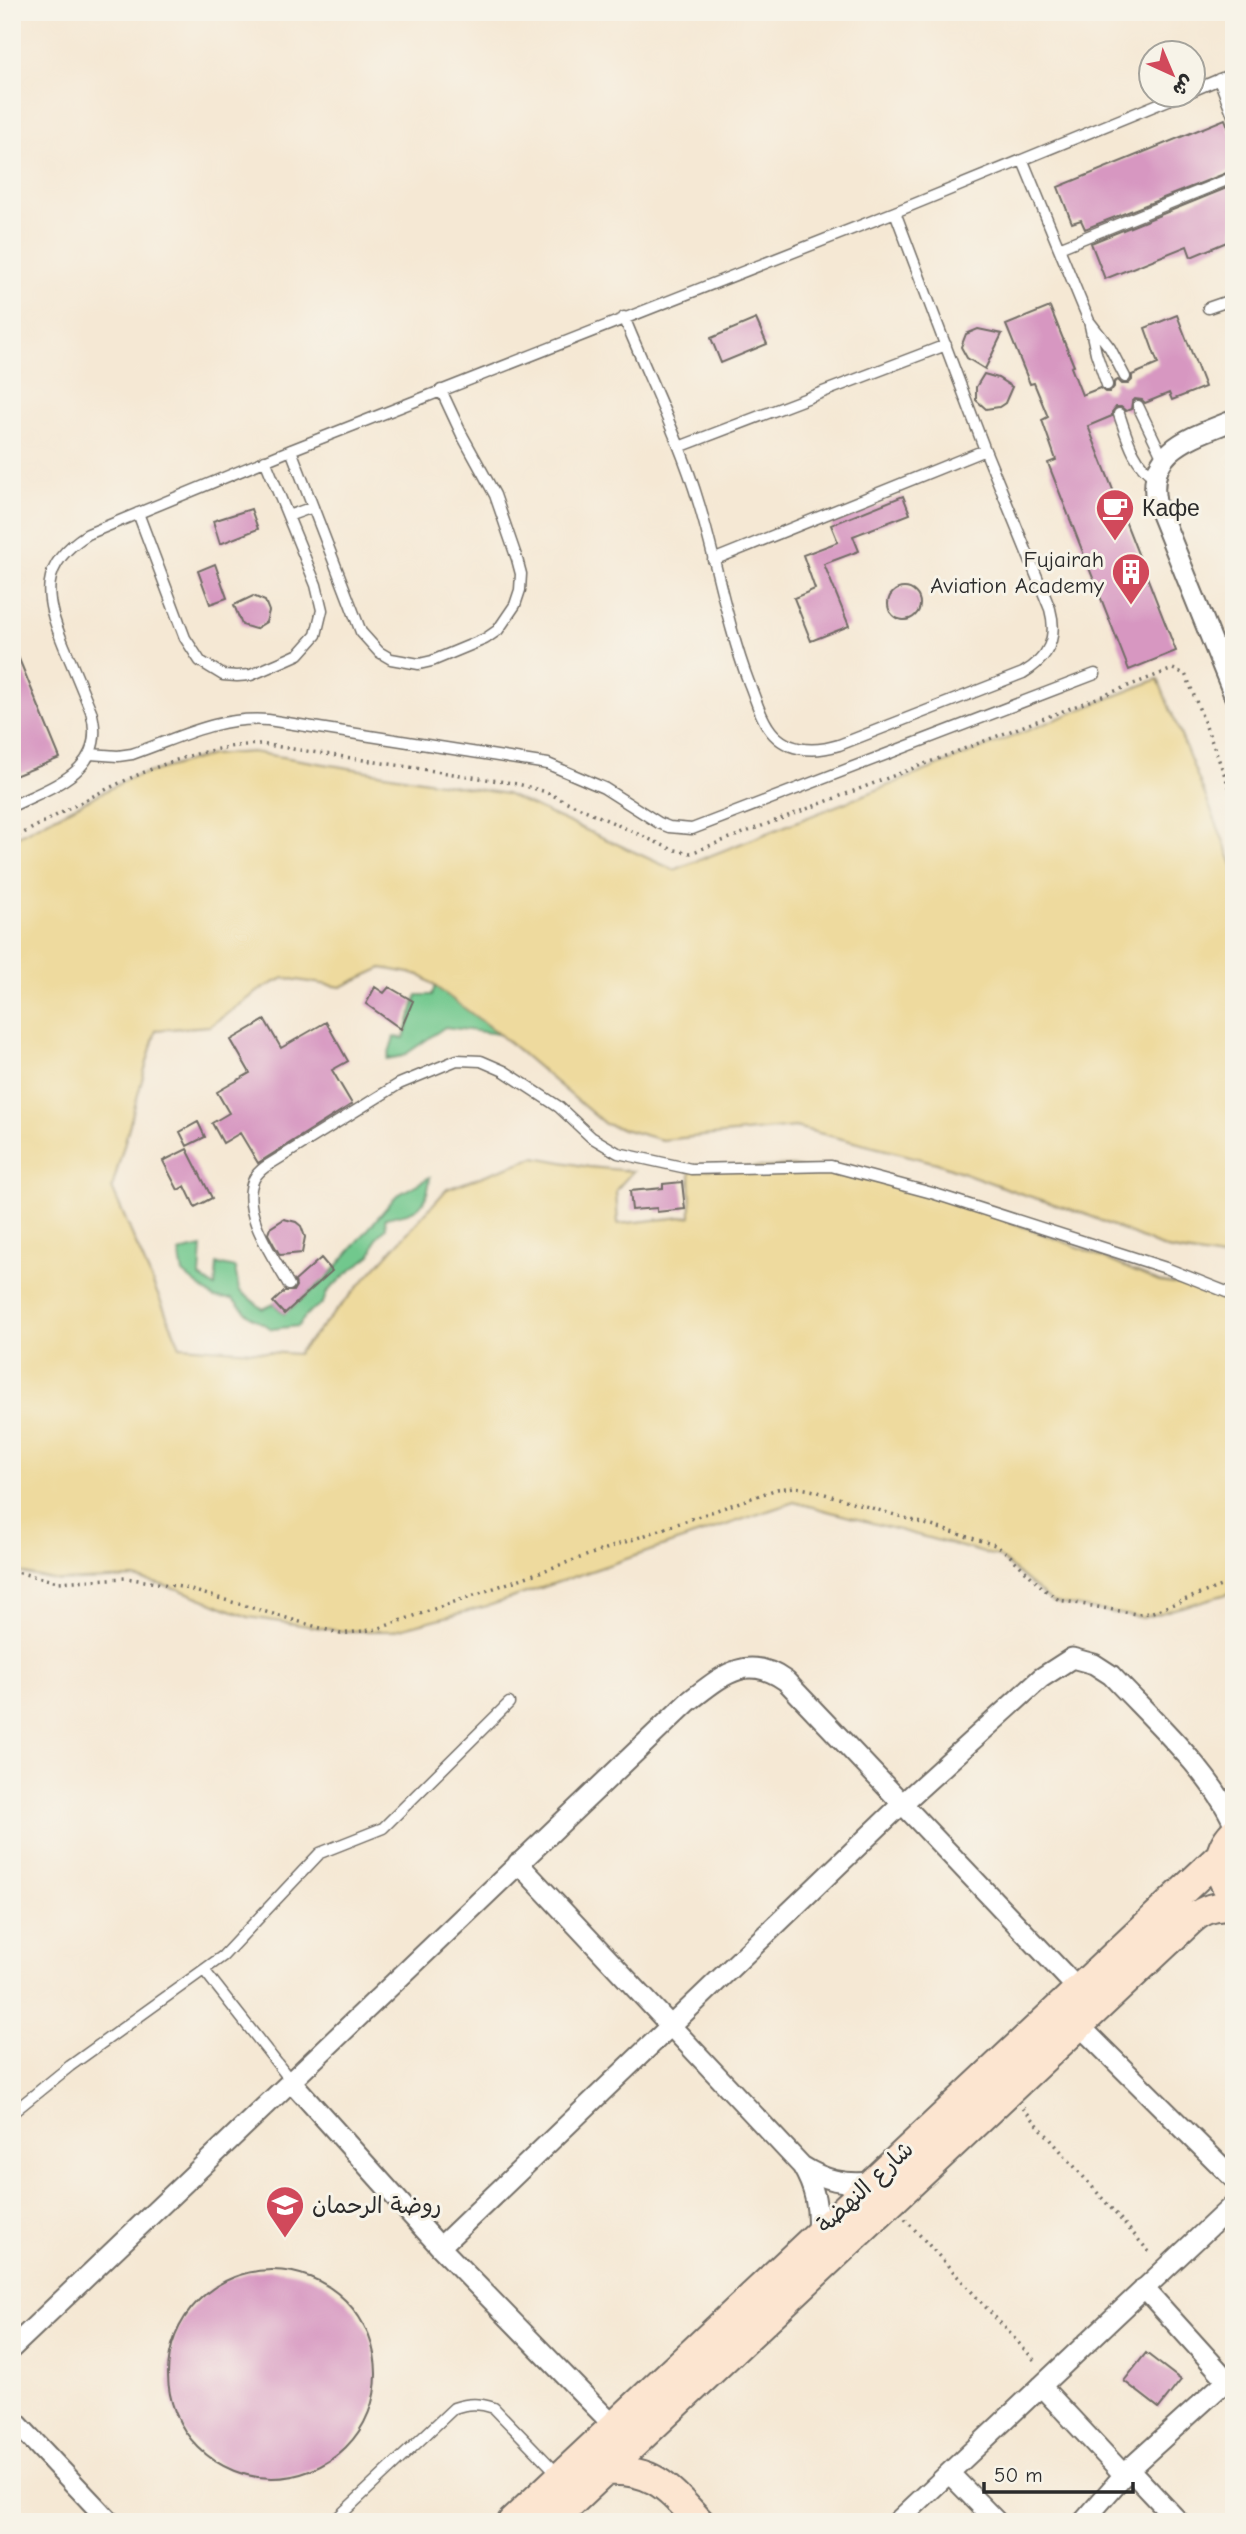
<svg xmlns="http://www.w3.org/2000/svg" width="1246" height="2534" font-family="'Comic Neue','Playpen Sans Arabic',sans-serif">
<rect width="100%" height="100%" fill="#f7f3e8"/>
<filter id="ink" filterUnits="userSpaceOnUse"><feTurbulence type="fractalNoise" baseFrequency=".0143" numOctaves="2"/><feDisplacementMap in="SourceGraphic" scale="14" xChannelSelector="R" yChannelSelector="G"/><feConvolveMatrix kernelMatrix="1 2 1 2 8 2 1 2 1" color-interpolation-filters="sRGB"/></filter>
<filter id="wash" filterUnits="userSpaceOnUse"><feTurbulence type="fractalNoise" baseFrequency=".00686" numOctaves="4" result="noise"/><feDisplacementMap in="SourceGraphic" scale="28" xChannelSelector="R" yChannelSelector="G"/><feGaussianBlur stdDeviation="1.57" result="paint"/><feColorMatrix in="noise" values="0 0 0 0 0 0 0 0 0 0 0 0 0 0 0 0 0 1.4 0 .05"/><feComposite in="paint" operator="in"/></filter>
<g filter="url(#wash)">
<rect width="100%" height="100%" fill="#f5e8d4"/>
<path fill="#71c88d" stroke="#4e7a5c" stroke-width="2" d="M435,986l64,48 -54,-7 -42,29 -16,3 7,-22 10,1 13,-43h15z
M430,1177c-3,33 -14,35 -45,41l1,10 -9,9 -6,18 -27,21 -17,16 -4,11 -14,9 -11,14 -26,3 -21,-12 -19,-18 -18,-1 -31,-25 -4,-21 23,-5 -2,30 15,10 2,-23 18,4 4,22 24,19 11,-5 10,10 44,-37 68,-81z"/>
<path fill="#eeda9e" stroke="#8c8264" stroke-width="2" d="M1158,679l76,188v393l-68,-11 -81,-35 -63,-20 -85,-31 -142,-36 -133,13 -57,-16 -106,-90 -79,-59 -38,-7 -41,19 -57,-9 -21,10 -53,38 -54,4 -44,158 68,158 117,8 150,-165 88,-32 54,10 44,4 -17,19 2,34 73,-8 -1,-46 102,-4 128,23 158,58 81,35 75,11v299l-91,26 -91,-16 -53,-45 -205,-55 -303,103 -99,26h-51l-93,-14 -70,-28 -43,-11 -77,3 -46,-10v-732l118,-61 81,-23 41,-3 254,42 168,76z"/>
<g id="blocks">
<path fill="#d797c1" d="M1225,119l9,23v28l-149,59 -4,-9 -9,3 -14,-36z
M1234,185v54l-43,18 -4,-11 -82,33 -14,-36z
M1050,307l24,59 -3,1 11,28 18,-7 5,4h5l4,-5v-5l4,-2 4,4h6l4,-4v-5l26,-11 -13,-36 32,-13 28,72 -33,13 -3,-7 -24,10 -3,-3 -7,-1 -3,3 -1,7 -5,2 -5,-4h-5l-4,5v4l-24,10 88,225 -47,19 -81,-207 8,-3 -14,-40 6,-3 -14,-34 -4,1 -24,-59z
M756,319l11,25 -46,19 -10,-25z
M978,329l24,5 -17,35 -18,-11 -6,-11 5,-13z
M984,374l14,4 14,9 -7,16 -6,4 -13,2 -10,-9v-13z
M903,496l7,18 -57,22 6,15 -35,13 25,62 -38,15 -17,-43 21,-9 -12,-34 35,-13 -7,-17z
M251,509l7,20 -38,15 -7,-23z
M215,564l12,34 -17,6 -12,-33z
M888 604a16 16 0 1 1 32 0a16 16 0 1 1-32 0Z
M253,596l12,5 4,10 -3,11 -11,7 -13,-4 -8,-20z
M12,642l48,116 -48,19z
M375,987l9,6 5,-6 24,14 -12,28 -35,-25z
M265,1020l16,28 45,-26 22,39 -16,9 20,34 -94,59 -18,-30 -17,10 -11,-20 17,-10 -12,-21 33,-19 -19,-33z
M198,1122l7,15 -18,9 -7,-14z
M187,1149l25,49 -17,9 -10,-21 -7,4 -15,-29z
M682,1182l3,27 -28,3v-4l-25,2 -2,-19 33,-3v-4z
M284,1219l12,3 5,4 4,11 -3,16 -22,2 -6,-10 -6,-11 2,-6z
M321,1258l11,13 -48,43 -11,-12 12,-11h8l3,-5 -1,-5z
M168 2374a104 104 0 1 1 208 0a104 104 0 1 1-208 0Z
M1146,2353l35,27 -22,28 -35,-27z"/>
</g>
</g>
<g filter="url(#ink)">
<use href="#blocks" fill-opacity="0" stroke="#726d66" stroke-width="2"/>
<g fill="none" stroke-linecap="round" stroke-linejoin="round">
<g stroke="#726d66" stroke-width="13">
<path id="lane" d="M1219,79l15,39
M1194,90l40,-17
M1023,161l66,160 7,32 11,32
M1059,248l175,-71
M1208,308l26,-9
M624,317c25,62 56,123 75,187 18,60 28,121 50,179 6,14 10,31 19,44 16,25 45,26 71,18l184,-72c26,-15 35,-35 27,-64l-65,-159 -90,-238
M1089,321l21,27 15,29
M1138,406l25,52
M1119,414c8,23 14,49 35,63
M679,447l267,-102
M291,450l70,182 18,20 12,7 28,5 13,-3 53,-22 13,-9 17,-25 5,-15 1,-16 -4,-15 -22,-64 -33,-60 -21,-45
M138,513l47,125 15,23 23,14 14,1 14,-1 37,-16 11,-5 17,-19 6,-25 -6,-25 -51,-125
M288,516l25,-9
M713,560l272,-110
M90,754l28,2 14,-2c47,-16 85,-38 136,-34l280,44 56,24 55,35 10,4 23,2 403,-155
M12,806c43,-21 96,-36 79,-95 -9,-22 -18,-44 -27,-65 -20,-49 -26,-81 24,-112l203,-84 604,-238 288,-118
M289,1285c-15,-27 -50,-74 -35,-106 2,-4 7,-9 11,-12l134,-83 58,-24 24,1 23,10 55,36 32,30 27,16 73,16 140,-3 101,27 234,75 68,27
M204,1970l87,111
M12,2113l58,-47 153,-110 97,-103 63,-25 126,-125
M333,2522l121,-114c15,-5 25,-5 40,0l65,67"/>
</g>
<g stroke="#726d66" stroke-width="23">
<path id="street" d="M1234,420c-41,17 -88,28 -78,82l78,193
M518,1863l284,303c13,22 17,42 15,67
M1079,2025l155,154
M291,2081l149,166 174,179
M802,2166c22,14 43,19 69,16
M440,2247l462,-443 139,-126 31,-20 22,6 17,11c38,41 101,98 123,149
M1144,2288l83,92
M12,2348l676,-646c33,-25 58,-50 98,-21l291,307
M1041,2386l83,89
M12,2418l98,104
M1129,2469l50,53
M949,2473l48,49
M897,2522l337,-318
M1083,2522l46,-53 105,-95"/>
</g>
<g stroke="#726d66" stroke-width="32">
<path id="secondary" d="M1234,1832c-19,19 -18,45 0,64
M605,2471c50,-3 64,18 95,51
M512,2522l709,-667
M551,2522l640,-602c14,-12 25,-14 43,-14"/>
</g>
<path stroke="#726d66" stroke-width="3.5" stroke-dasharray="2 5" stroke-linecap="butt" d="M12,839c79,-41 159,-92 249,-95l257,40 25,7 128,58 20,4 482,-184 12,5 3,6 46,119
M12,1571l46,11 68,-4 55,9 160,47 36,-5 400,-140 19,-2 19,4 180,54 12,8 38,37 14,10 77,14 14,-1 84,-32
M1023,2108l129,147
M905,2219l132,144"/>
<use href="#lane" stroke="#fff" stroke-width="10"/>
<use href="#street" stroke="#fff" stroke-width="19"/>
<use href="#secondary" stroke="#fce5d0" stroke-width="28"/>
</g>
</g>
<defs>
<g id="cafe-pin" transform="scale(2.0125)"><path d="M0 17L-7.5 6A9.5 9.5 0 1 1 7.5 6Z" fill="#d1495b" stroke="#f7f3e8"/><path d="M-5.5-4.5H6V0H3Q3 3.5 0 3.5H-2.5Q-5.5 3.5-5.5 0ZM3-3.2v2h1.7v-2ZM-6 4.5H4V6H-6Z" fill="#fff"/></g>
<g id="building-pin" transform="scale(2.0125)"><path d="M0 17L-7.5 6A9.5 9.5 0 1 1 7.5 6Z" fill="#d1495b" stroke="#f7f3e8"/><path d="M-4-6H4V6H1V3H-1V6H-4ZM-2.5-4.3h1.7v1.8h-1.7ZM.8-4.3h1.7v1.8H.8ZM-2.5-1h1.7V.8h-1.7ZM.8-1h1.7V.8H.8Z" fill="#fff"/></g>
<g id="school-pin" transform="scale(2.0125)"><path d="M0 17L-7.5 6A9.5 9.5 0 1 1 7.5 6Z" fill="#d1495b" stroke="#f7f3e8"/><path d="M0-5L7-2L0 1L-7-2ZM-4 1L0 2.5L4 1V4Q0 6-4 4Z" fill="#fff"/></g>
</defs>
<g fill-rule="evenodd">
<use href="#cafe-pin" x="1115" y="508"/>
<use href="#building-pin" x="1131" y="572"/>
<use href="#school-pin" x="285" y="2205"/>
</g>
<g text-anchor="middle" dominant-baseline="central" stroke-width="6" stroke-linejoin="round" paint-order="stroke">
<g font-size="23" fill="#2b2b2b" stroke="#f7f3e8" text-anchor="start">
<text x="1142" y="508">Кафе</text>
<text x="1104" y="559" text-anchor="end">Fujairah<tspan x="1104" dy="26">Aviation Academy</tspan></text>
<text x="312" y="2205">روضة الرحمان</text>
</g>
<g font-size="23" fill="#2b2b2b" stroke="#f7f3e8">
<text transform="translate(865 2187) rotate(-43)">شارع النهضة</text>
</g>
</g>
<rect width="1246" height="2534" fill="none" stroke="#f7f3e8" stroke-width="42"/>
<g transform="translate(1172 74) rotate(136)"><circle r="33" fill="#f7f3e8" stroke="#a5a39c" stroke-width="2"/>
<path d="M0-5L12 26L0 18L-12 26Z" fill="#d1495b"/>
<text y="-10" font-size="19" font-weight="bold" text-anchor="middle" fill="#2b2b2b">ش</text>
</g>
<path d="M984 2482v10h149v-10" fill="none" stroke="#2b2b2b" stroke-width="3.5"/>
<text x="994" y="2482" font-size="21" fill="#2b2b2b" stroke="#f7f3e8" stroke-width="5" paint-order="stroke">50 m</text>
</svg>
